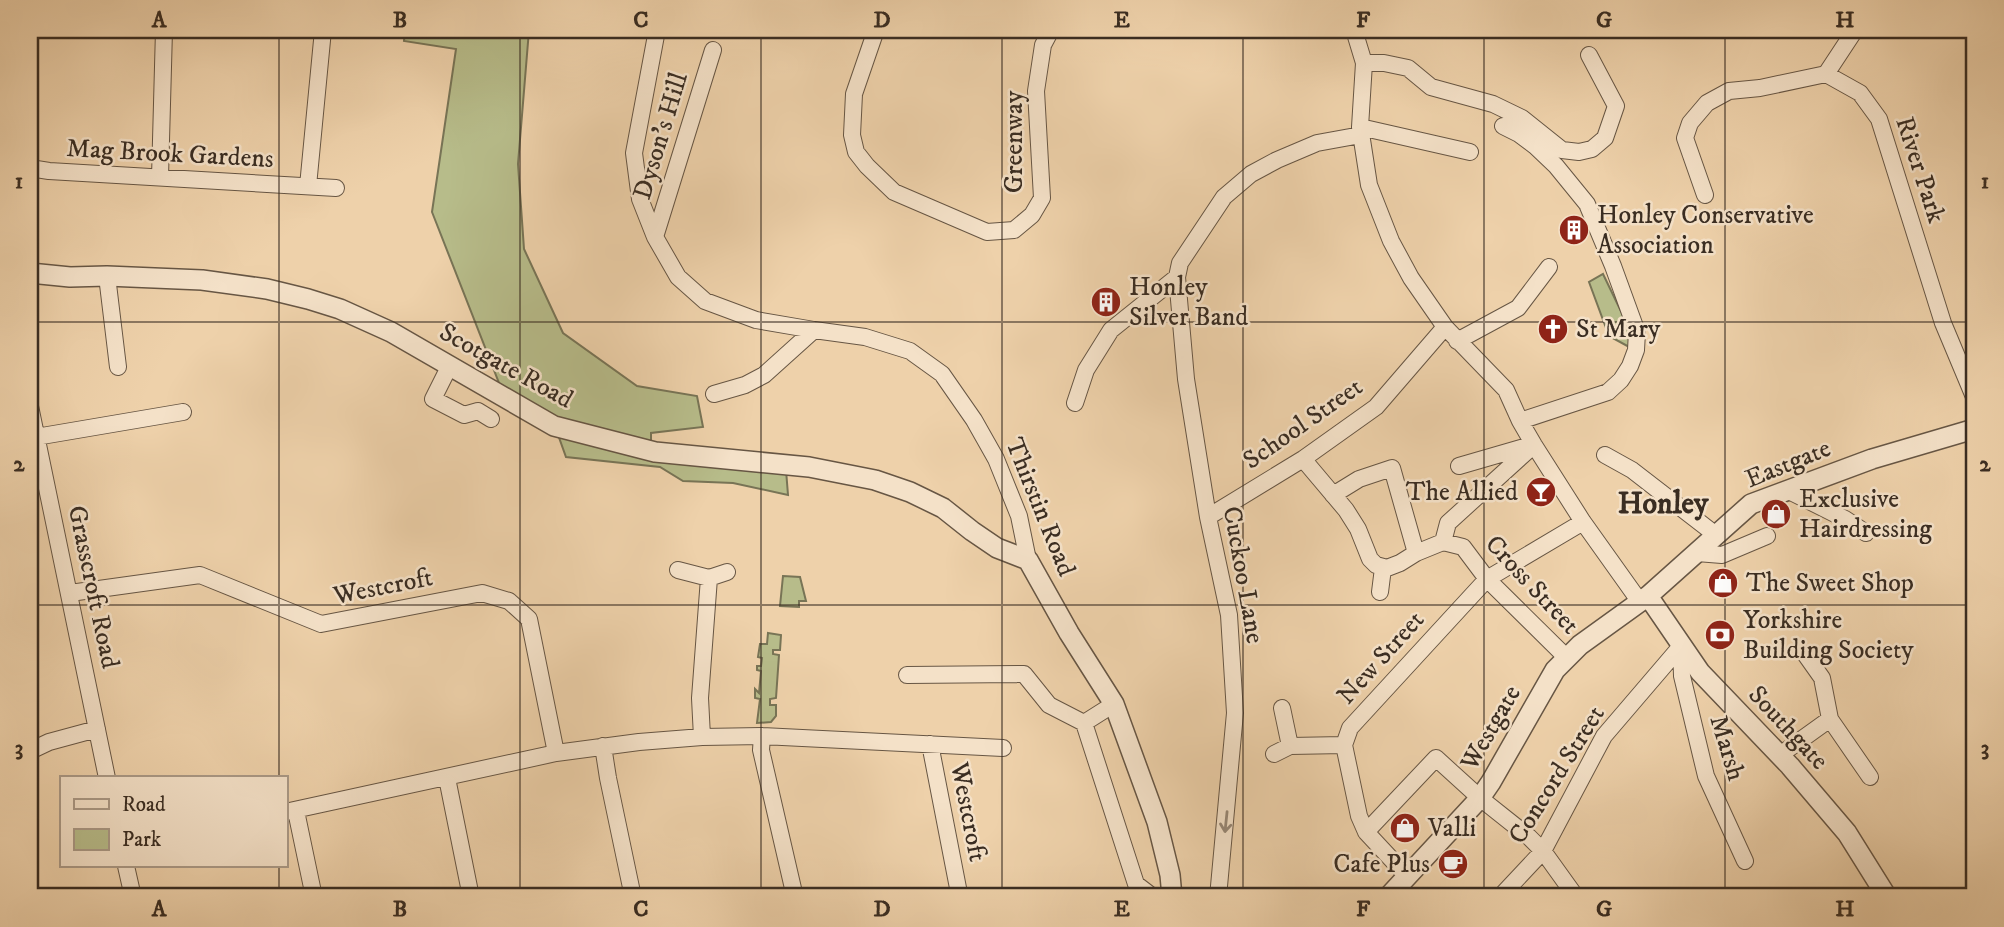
<svg xmlns="http://www.w3.org/2000/svg" width="2004" height="927" font-family="'IM FELL DW Pica',serif">
<rect width="100%" height="100%" fill="#eed1aa"/>
<filter id="stains"><feTurbulence type="fractalNoise" baseFrequency=".00286" numOctaves="4"/><feColorMatrix values="0 0 0 0 .2 0 0 0 0 .09 0 0 0 0 .02 0 0 0 .5 -.17"/></filter>
<radialGradient id="worn" r=".72"><stop offset=".6" stop-color="#630" stop-opacity="0"/><stop offset="1" stop-color="#630" stop-opacity=".3"/></radialGradient>
<path fill="#b7bc8a" stroke="#787456" stroke-width="2" d="M405,30h124l-11,134 6,85 39,84 74,53 60,10 6,31 -52,6v22l135,15 2,25 -55,-12 -50,-2 -23,-14 -94,-10 -14,-39 -51,-30 -69,-176 24,-163 -52,-8z
M1603,274l28,58v16l-22,-12 -20,-54z
M783,576l17,1 6,24h-7v6l-19,-1z
M768,633l13,2 -1,15h-7v4l6,1 -3,43 -6,1v6h6v11l-5,6 -14,1 3,-24 -5,-1v-9l4,4 2,-22 -4,-1v-4h4l1,-8 -4,-1 2,-13h7z"/>
<g fill="none" stroke-linecap="round" stroke-linejoin="round">
<g stroke="#675644" stroke-width="18">
<path id="minor" d="M657,30l-23,123 6,46 15,38 23,40 27,24 51,19 58,10 51,7 45,14 32,23 32,46 22,39 23,57 9,44
M876,30l-22,64 -2,41 4,17 11,14 27,26 93,40 27,-2 18,-15 10,-17 -6,-107 7,-46 8,-15
M1354,30l10,33 -4,64 9,58 22,56 20,37 34,49 61,63 14,31 14,24 49,77 57,80
M1364,63h20l24,5 23,19 62,17 29,14 40,32 17,2 13,-3 13,-11 11,-32 -27,-51
M1826,74l29,-44
M1503,126l16,8 16,12 21,20 31,38 26,62 24,66 -1,18 -6,16 -9,14 -13,12 -88,29
M1360,127l110,25
M30,168l19,3 287,17
M160,177l4,-147
M308,186l15,-156
M1705,195l-20,-57 5,-15 17,-20 22,-12 31,-3 66,-14 34,19 19,26 64,204 31,74
M655,237l58,-187
M107,276l11,91
M1457,341l61,-33 31,-41
M449,367l-16,32 31,16 14,-4 13,8
M714,394l31,-9 19,-10 50,-45
M1075,403l11,-33 25,-40 66,-53
M30,406l77,372
M36,437l147,-25
M1605,455l27,15 84,65
M1303,459l43,51 12,19 12,30 6,6 11,3 13,-5 16,-10 27,-11 20,5 24,32 80,79
M1459,466l69,-20
M1787,490l58,29 21,14
M1333,495l26,-16 33,-11 24,85
M1208,517l95,-58 73,-52 69,-80
M1443,542l5,-19 86,-78
M1697,553l25,2 45,-19
M678,570l31,8
M1380,592l3,-24
M70,593l130,-18 121,49 161,-31 27,8 20,18 27,134
M1681,646l1,30 24,100 39,85
M1805,654l17,24 8,41 40,58
M907,675l117,-1 25,31 35,18 30,-19
M1282,708l8,38
M1084,723l52,161 17,13
M762,736l-1,14 34,147
M702,737l-2,-39 9,-120 18,-6
M930,744l28,144
M603,746l5,32 25,119
M30,751l19,-9 48,-13
M1274,754l16,-8 54,-1
M1780,755l50,-36
M447,778l24,119
M296,811l18,86
M285,812l271,-59 83,-11 63,-5 60,-1 241,12
M1366,832l70,-74 44,40 49,39 14,14 33,46
M126,866l7,31
M1408,877l-42,-45 -7,-16 -15,-71 6,-17 137,-149 96,-57
M1218,897l17,-184 -6,-98 -21,-98 -22,-138 -9,-102 3,-14 44,-66 27,-23 26,-14 40,-17 44,-8
M1500,897l43,-46 61,-115 77,-90"/>
</g>
<g stroke="#675644" stroke-width="22">
<path id="tertiary" d="M30,273l40,4 37,-1 95,4 65,9 41,10 32,10 51,23 163,94 101,26 154,15 66,13 35,12 33,16 29,23 25,17 31,12 41,73 45,71 43,118 13,53 2,22
M1648,596l52,76 90,94 57,67 40,64
M1388,897l92,-99 11,-16 64,-112 25,-25 68,-49 103,-92 121,-45 102,-30"/>
</g>
<use href="#minor" stroke="#f4e1c8" stroke-width="16"/>
<use href="#tertiary" stroke="#f4e1c8" stroke-width="19"/>
</g>
<defs><path id="oneway-shaft" d="M-6 0H5M1.5-3L5.5 0L1.5 3" fill="none" stroke-width="1.6" stroke-linecap="round" stroke-linejoin="round" transform="scale(1.75)"/></defs>
<use stroke="#978775" href="#oneway-shaft" transform="translate(1226 822) rotate(96)"/>
<path fill="none" stroke="#3a2d22" stroke-width="2" stroke-opacity="0.55" d="M279,30v748M520,30v867M761,30v867M1002,30v867M1243,30v867M1484,30v867M1725,30v867M30,322h1944M30,605h1944M279,866v31"/>
<defs>
<g id="building-disc" transform="scale(1.575)"><circle r="9.5" fill="#8f2418" stroke="#f4e1c8"/><path d="M-4-6H4V6H1V3H-1V6H-4ZM-2.5-4.3h1.7v1.8h-1.7ZM.8-4.3h1.7v1.8H.8ZM-2.5-1h1.7V.8h-1.7ZM.8-1h1.7V.8H.8Z" fill="#fff"/></g>
<g id="church-disc" transform="scale(1.575)"><circle r="9.5" fill="#8f2418" stroke="#f4e1c8"/><path d="M-1.2-6h2.4v3.5h3.3v2.4h-3.3V6h-2.4V-.1h-3.3v-2.4h3.3Z" fill="#fff"/></g>
<g id="bar-disc" transform="scale(1.575)"><circle r="9.5" fill="#8f2418" stroke="#f4e1c8"/><path d="M-6-5H6L.8 .8V4.5H3.5V6h-7V4.5H-.8V.8Z" fill="#fff"/></g>
<g id="shop-disc" transform="scale(1.575)"><circle r="9.5" fill="#8f2418" stroke="#f4e1c8"/><path d="M-5-2.5h2.3a2.7 3.5 0 0 1 5.4 0H5L5.5 6h-11ZM-1.5-2.5h3a1.5 2.3 0 0 0-3 0Z" fill="#fff"/></g>
<g id="bank-disc" transform="scale(1.575)"><circle r="9.5" fill="#8f2418" stroke="#f4e1c8"/><path d="M-6-4H6V4H-6ZM0-2.3a2.3 2.3 0 1 0 0 4.6a2.3 2.3 0 1 0 0-4.6Z" fill="#fff"/></g>
<g id="cafe-disc" transform="scale(1.575)"><circle r="9.5" fill="#8f2418" stroke="#f4e1c8"/><path d="M-5.5-4.5H6V0H3Q3 3.5 0 3.5H-2.5Q-5.5 3.5-5.5 0ZM3-3.2v2h1.7v-2ZM-6 4.5H4V6H-6Z" fill="#fff"/></g>
</defs>
<g fill-rule="evenodd">
<use href="#building-disc" x="1574" y="230"/>
<use href="#building-disc" x="1106" y="302"/>
<use href="#church-disc" x="1553" y="329"/>
<use href="#bar-disc" x="1541" y="492"/>
<use href="#shop-disc" x="1776" y="514"/>
<use href="#shop-disc" x="1723" y="583"/>
<use href="#bank-disc" x="1720" y="635"/>
<use href="#shop-disc" x="1405" y="828"/>
<use href="#cafe-disc" x="1453" y="864"/>
</g>
<g text-anchor="middle" dominant-baseline="central" stroke-width="5" stroke-linejoin="round" paint-order="stroke">
<g font-size="26" fill="#3a2d22" stroke="#f4e1c8">
<text transform="translate(661 136) rotate(-73)">Dyson's Hill</text>
<text transform="translate(1014 142) rotate(-90)">Greenway</text>
<text transform="translate(170 154) rotate(3)">Mag Brook Gardens</text>
<text transform="translate(1920 170) rotate(72)">River Park</text>
<text transform="translate(506 366) rotate(29)">Scotgate Road</text>
<text transform="translate(1303 424) rotate(-35)">School Street</text>
<text transform="translate(1788 464) rotate(-22)">Eastgate</text>
<text transform="translate(1040 507) rotate(68)">Thirstin Road</text>
<text transform="translate(1243 575) rotate(80)">Cuckoo Lane</text>
<text transform="translate(1532 585) rotate(47)">Cross Street</text>
<text transform="translate(93 587) rotate(78)">Grasscroft Road</text>
<text transform="translate(383 587) rotate(-11)">Westcroft</text>
<text transform="translate(1381 658) rotate(-48)">New Street</text>
<text transform="translate(1491 728) rotate(-60)">Westgate</text>
<text transform="translate(1788 728) rotate(47)">Southgate</text>
<text transform="translate(1727 748) rotate(73)">Marsh</text>
<text transform="translate(1557 775) rotate(-58)">Concord Street</text>
<text transform="translate(968 812) rotate(79)">Westcroft</text>
</g>
<g font-size="26" fill="#3a2d22" stroke="#f4e1c8" text-anchor="start">
<text x="1597" y="215">Honley Conservative<tspan x="1597" dy="30">Association</tspan></text>
<text x="1129" y="287">Honley<tspan x="1129" dy="30">Silver Band</tspan></text>
<text x="1576" y="329">St Mary</text>
<text x="1518" y="492" text-anchor="end">The Allied</text>
<text x="1799" y="499">Exclusive<tspan x="1799" dy="30">Hairdressing</tspan></text>
<text x="1746" y="583">The Sweet Shop</text>
<text x="1743" y="620">Yorkshire<tspan x="1743" dy="30">Building Society</tspan></text>
<text x="1428" y="828">Valli</text>
<text x="1430" y="864" text-anchor="end">Cafe Plus</text>
</g>
<g font-size="30" font-weight="bold" fill="#3a2d22" stroke="#f4e1c8">
<text x="1663" y="504">Honley</text>
</g>
</g>
<rect width="2004" height="927" fill="none" stroke="#eed1aa" stroke-width="77"/>
<rect x="60" y="776" width="228" height="91" fill="#f4e1c8" stroke="#aa9986" stroke-width="2"/>
<rect x="74" y="799" width="35" height="10" fill="#f4e1c8" stroke="#aa9986" stroke-width="2"/>
<text x="122" y="811" font-size="21" fill="#3a2d22">Road</text>
<rect x="74" y="829" width="35" height="21" fill="#b7bc8a" stroke="#aa9986" stroke-width="2"/>
<text x="122" y="846" font-size="21" fill="#3a2d22">Park</text>
<rect x="38" y="38" width="1928" height="850" fill="none" stroke="#3a2d22" stroke-width="2.5"/>
<g font-size="23" text-anchor="middle" font-weight="bold" fill="#3a2d22">
<text x="159" y="27">A</text>
<text x="400" y="27">B</text>
<text x="641" y="27">C</text>
<text x="882" y="27">D</text>
<text x="1122" y="27">E</text>
<text x="1363" y="27">F</text>
<text x="1604" y="27">G</text>
<text x="1845" y="27">H</text>
<text x="19" y="188">1</text>
<text x="1985" y="188">1</text>
<text x="19" y="471">2</text>
<text x="1985" y="471">2</text>
<text x="19" y="755">3</text>
<text x="1985" y="755">3</text>
<text x="159" y="916">A</text>
<text x="400" y="916">B</text>
<text x="641" y="916">C</text>
<text x="882" y="916">D</text>
<text x="1122" y="916">E</text>
<text x="1363" y="916">F</text>
<text x="1604" y="916">G</text>
<text x="1845" y="916">H</text>
</g>
<rect width="100%" height="100%" filter="url(#stains)"/>
<rect width="100%" height="100%" fill="url(#worn)"/>
</svg>
